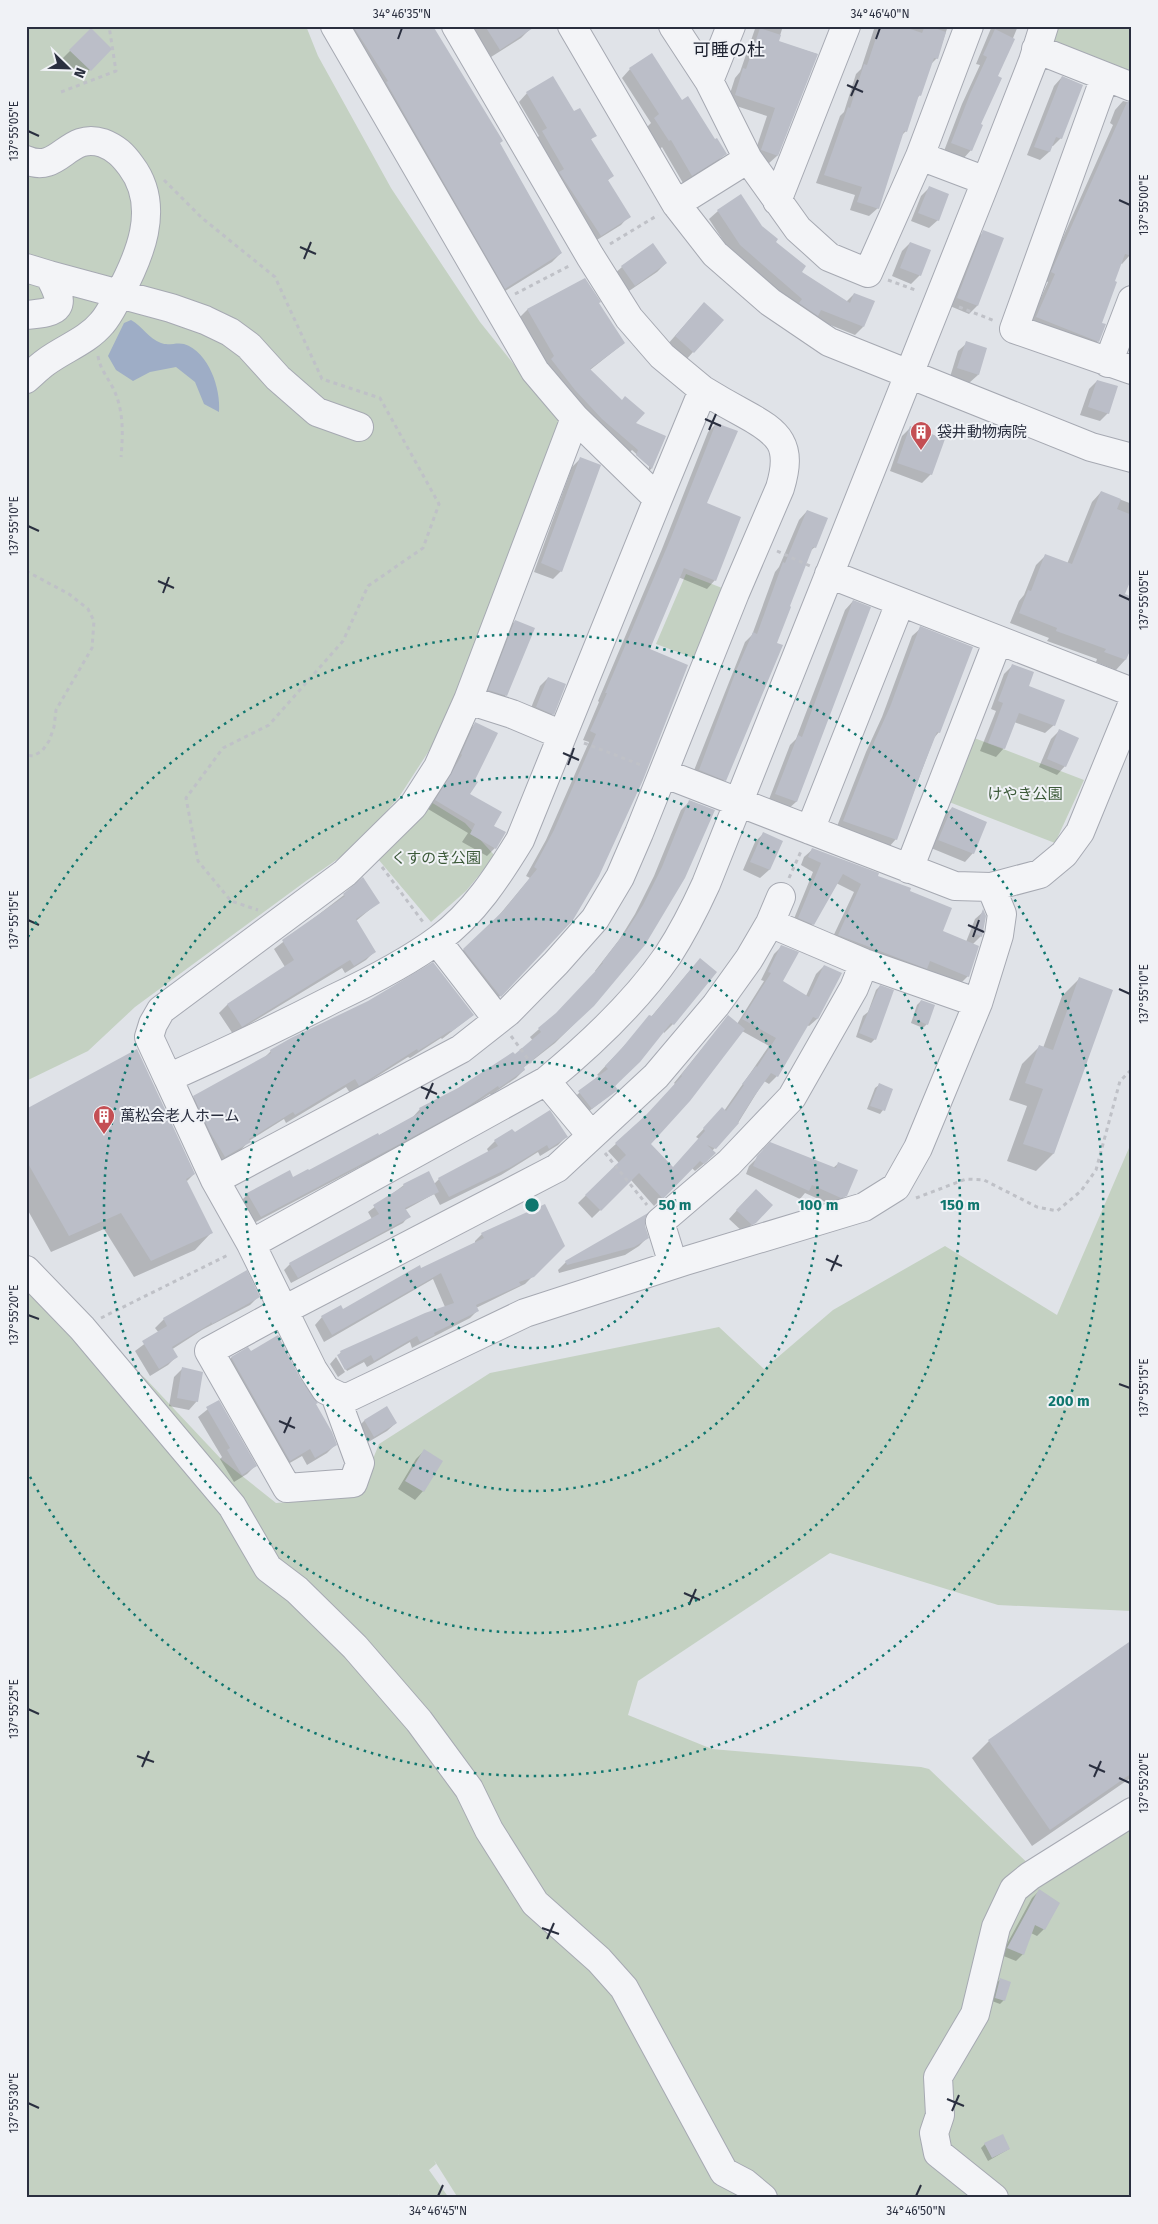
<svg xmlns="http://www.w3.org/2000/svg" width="1158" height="2224" font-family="'Fira Sans','Noto Sans JP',sans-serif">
<rect width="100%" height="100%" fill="#e0e3e8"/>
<path fill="#c4d1c2" d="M26,26h280l12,30 73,132 89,134 75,94 8,12 -92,229 -37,86 -35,54 -44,50 -49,34 -171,126 -47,44 -62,30z
M1044,26h88v61l-96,-38z
M686,574l49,19 -28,70 -51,-19z
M969,736l115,44 -29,63 -111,-43z
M426,799l39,24 30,33 -29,35 -35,31 -53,-63z
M1132,1141v470l-134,-6 -168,-52 -192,128 -10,34 84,34 209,18 8,2 109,104 94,-64v389h-674l-24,-38 2,4 -7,6 20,28h-52l2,-4 -4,4h-369v-930l37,41 82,69 77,82 54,43 82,-7 21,-52 111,-71 229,-46 45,42 69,-59 112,-64 112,69z"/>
<path fill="#9eadc6" d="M131,320c11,6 18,19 30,23 7,3 16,-1 23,1 25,8 37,45 35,68l-15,-8 -9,-22 -19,-15 -26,5 -17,9 -17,-11 -8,-14 16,-33z"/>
<path fill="#0003" fill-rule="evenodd" d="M340,26h94l-1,3 128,224 -9,9 -55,34z
M471,26h56l2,4 -8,8 -30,19z
M756,26h27l-5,16 39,12 -40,102 -9,8 -15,-6 14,-42 -40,-13 8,-25 5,-6z
M875,26h73l-11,32 -7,7 -10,30 -4,4 -10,32 -4,4 -24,73 -9,8 -19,-6 5,-15 -39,-12 24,-67 4,-4 12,-38 5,-5z
M992,26h26l-21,51 -26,73 -8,9 -19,-8 18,-47 18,-39 -4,-1z
M91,30l19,19 -28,29 -20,-19z
M630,69l52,32 43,53 -8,8 -34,21 -21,-36 -2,2 -13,-22 4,-4 -29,-45z
M1062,77l-1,61 -8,8h-2l-2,6 -9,8 -13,-5 27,-69z
M527,93l47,20 21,22 -5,5 22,36 -5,5 22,35 -8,9 -29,18 -58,-102 5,-5 -20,-34z
M1123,101l9,2 -2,152 -8,9 -2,-1 -20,60 -2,18 -8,9 -62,-24 20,-44 -4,-2 69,-155 -3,-2 5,-13z
M929,188l9,32 -9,8 -18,-7 10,-25z
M718,211l43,16 39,46 46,29 8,-8 9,33 -8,8 -42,-17 -4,5 -77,-69 -23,-35z
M984,232l-7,74 -8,8 -19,-8 25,-66z
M910,243l19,8 -9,24 -9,9 -19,-8 10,-25z
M653,245l13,18 -9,9 -31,21 -13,-18 9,-8z
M585,279l13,25 26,39 -34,27 44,54 31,13 -14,32 -8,8 -77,-79 -47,-80 8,-8zM632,450l17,16v3l-19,-17z
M696,312l-3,40 -8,9 -18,-16z
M967,343l11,32 -9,8 -19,-6 8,-26z
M1097,381l11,32 -8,8 -20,-6 9,-26z
M716,424l-10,80 9,76 -8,9 -29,-12 -178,419 -8,8 -37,-46 41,-39 34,-41 -4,-2 20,-36 43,-98 -6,-2 16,-38 -1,-1 64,-152 46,-117z
M911,427l20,47 -9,9 -32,-12 12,-35z
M581,458l-20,113 -8,8 -19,-7 38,-105z
M1101,492l31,12v69l-9,21 9,49 -7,17 -9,10 -20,-8 1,-3 -50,-18 2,-3 -39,-15 9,-22 5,-6 12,-30 10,-10 21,9 25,-62z
M807,511l8,36 -6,5 -84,228 -9,8 -25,-10 54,-136 7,-7 23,-63 4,-5 20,-47z
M853,601l16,7 -73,194 -9,8 -19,-8 22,-57 6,-6 49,-129z
M515,621l-9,74 -9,9 -16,-6 26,-69z
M921,628l18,104 -5,6 -38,101 -8,9 -52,-19 30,-77 16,-35 30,-81z
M1012,666l42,59 -9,8 -31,-11 -10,26 -8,9 -16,-6 16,-40 -5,-2 13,-35z
M548,678l5,36 -8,8 -17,-7 12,-29z
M475,724l-2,57 -4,14 24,31 2,22 -8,8 -25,-14 6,-9 -40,-24 27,-45 -2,-1 14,-31z
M1059,731l6,35 -8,9 -18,-8 12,-28z
M690,801l24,10 -121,194 -38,38 -32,25 1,2 -8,8 -25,17 -1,-1 -36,23 -202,107 -12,-22 8,-8 61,-22 69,-36 34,-18 8,-9 38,-20 56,-33 19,-15 -3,-4 25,-22 41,-43 -1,-1 24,-31 16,-26 19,-38 27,-66z
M952,808l21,45 -8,9 -34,-14 13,-32z
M763,834l18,8 -12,28 -9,8 -17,-8 12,-28z
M813,849l96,42 33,41 24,10 9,-23 8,-7 -2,24 -8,8 -5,32 -8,8 -130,-41 24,-51 -18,-9 -23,41 -8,8 -14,-6 22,-54 -12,-7 3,-8z
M344,895l35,7 -23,19 18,31 -8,8 -21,13 -3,-5 -109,66 -14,-21 8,-8 58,-38 -11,-18z
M782,946l-1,36 25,14 10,-22 8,-8 16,7 -23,46 -8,7 -2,-1 -30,51 -8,8 -5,-3 -26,42 -26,28 -5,10 -12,10 -3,-3 -38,38 -23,-26 -39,38 -14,-15 41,-40 -11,-12 35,-31 32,-36 -1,-1 54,-66 9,7 27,-43 -3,-1 13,-26zM742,1031l27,15 -45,65 -9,6 -19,20 3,2 -27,30 -23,-25z
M692,968l23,5 -42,51 -9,9 -1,-2 -49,56 2,3 -33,26 -12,-16 28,-24 -2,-1 54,-58z
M1079,979l32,11 -58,164 -17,17 -29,-10 20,-55 -18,-6 13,-36 17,-17 4,1 19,-52z
M880,986l-5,53 -4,4 -15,-6 7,-21 5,-4 8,-22z
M921,1001l6,23 -4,4 -12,-5 6,-18z
M473,1015l-31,24 -1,-1 -31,20 -2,-1 -51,32 -7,4 -4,-6 -60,36 -2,-4 -35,22 -8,9 -24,14 -31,-59 8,-8 69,-38 8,-8z
M879,1085l4,25 -3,4 -13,-5 8,-21z
M26,1110l168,64 -8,8 25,51 -16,17 -61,27 -30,-48 -53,23 -25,-45z
M514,1134l52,3 -8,8 -18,11 -2,-4 -37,23 -61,30 -6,-11 -29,16 4,6 -6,7 -112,60 -7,-13 6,-6 82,-45 -4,-7 36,-27 30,-1 5,-5 50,-26 -2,-4 8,-8z
M771,1144l62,24 6,-5 7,32 -9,9 -5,1 -27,-12 -5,6 -54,-25 3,-8z
M747,1199l8,23 -12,10 -14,-13z
M482,1234l81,12 -38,38 -49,24 1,3 -7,7 -58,30 -2,-6 -43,25 -3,-5 -17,9 -9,-15 3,-4 104,-45 -12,-28 -109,63 -9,-17 7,-8 21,-6 132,-68v-2z
M647,1238l-8,8 -14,9 -66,18 -1,-3 8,-8z
M258,1297l-8,8 -48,25 -31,20 5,7 -8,8 -18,11 -15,-25 24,-18 -4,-5 9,-9z
M248,1349l2,4 49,26 36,66 -8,8 -20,12 -5,-9 -21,12 -58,-102 8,-8z
M336,1357l9,15 -7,5 -8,-13z
M183,1368l14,33 -8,9 -20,-4 5,-29z
M218,1401l37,65 -8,8 -13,8 -14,-23 2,-2 -24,-40z
M387,1408l9,15 -9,8 -22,13 -9,-15 8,-8z
M424,1451l-1,40 -8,9 -17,-11 18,-30z
M1132,1647v130l-100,69 -60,-88 17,-17z
M1039,1891l5,38 -7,7 -6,-3 -8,21 -7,7 -15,-6 31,-57z
M1000,1980l4,20 -4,4 -8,-3 4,-18z
M985,2144l24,5 -21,12 -7,-13z"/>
<path fill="#bbbec8" d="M353,26h80l70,115 -3,2 62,110 -57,36 -119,-207 2,-1z
M485,26h51l-36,24z
M880,26h22l20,7 3,-7h4l17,6 -8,27 -4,-1 -13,38 -2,-1 -12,37 -3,-1 -25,78 -22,-7 5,-15 -38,-12 24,-68 2,1 14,-44 3,1z
M91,28l21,21 -21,22 -22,-21z
M760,28l21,7 -2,6 39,13 -40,102 -17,-6 14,-42 -40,-13 8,-27 3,1z
M995,29l20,10 -17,37 4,2 -21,46 2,1 -11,26 -21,-8 19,-49 17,-37 -4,-2z
M652,53l30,47 6,-4 27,43 2,-1 10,16 -35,22 -21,-36 -2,1 -15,-23 5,-4 -30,-46z
M553,76l21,35 6,-3 17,28 -6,3 23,37 -6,4 23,37 -30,19 -42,-64 5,-3 -22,-38 5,-3 -21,-36z
M1062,76l21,9 -21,54 -6,-2 -6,15 -16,-5z
M1127,102h5v154l-7,-2 -10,27 2,1 -15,41 4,1 -7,18 -63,-25 19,-43 -4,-2z
M929,186l20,8 -10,27 -21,-8z
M741,194l21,32 16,13 -2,3 30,24 -4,6 48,31 4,-10 21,8 -11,26 -43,-17 -3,6 -19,-13 3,-4 -62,-54 -23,-35z
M983,230l21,8 -26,68 -21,-8z
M910,242l21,8 -10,26 -21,-8z
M653,243l14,20 -32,23 -14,-20z
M585,278l16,24 -2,1 26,40 -35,26 32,31 3,-4 20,17 -9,10 30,13 -14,33 -16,-14 2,-5 -36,-31 -27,-29 -24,-31 3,-3 -27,-47z
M704,302l20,18 -30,33 -19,-17z
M966,341l21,7 -8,27 -22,-7z
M1097,380l21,6 -9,28 -21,-7z
M716,423l22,8 -31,72 34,14 -25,64 -32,-13 -34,81 38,16 -45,115 -44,96 -26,44 -72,77 -38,-48 40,-38 34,-42 -3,-2 20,-37 42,-96 -6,-3 17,-38h-2l65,-153z
M910,426l35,13 -13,36 -35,-12z
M580,457l21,8 -39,107 -21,-9z
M1101,491l20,8 -4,10 15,6v62l-7,17 7,3v49l-6,14 -22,-8 2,-3 -50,-18 1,-3 -38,-15 9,-23 3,1 14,-37 27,10z
M807,510l21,8 -12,30 -3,-1 -23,59 1,1 -14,36 6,2 -57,136 -27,-11 37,-99 17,-39 4,2 26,-72 2,1z
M853,600l18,7 -74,195 -22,-8 23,-59 4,2z
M515,620l20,8 -28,68 -19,-6z
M920,626l53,21 -33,86 -3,-1 -15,38 -25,70 -54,-19 31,-79 16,-35z
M1012,664l22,8 -5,14 36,14 -10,26 -36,-13 -14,36 -17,-6 15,-40 -5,-2z
M548,677l18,7 -12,31 -18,-8z
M475,722l23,11 -23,47 3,2 -8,12 32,18 -8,14 12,6 -10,17 -26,-15 5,-10 -40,-24 27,-45 -1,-1z
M1059,729l20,9 -13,29 -19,-8z
M689,800l26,10 -30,68 -40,67 -51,61 -30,28 -40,33 1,3 -26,18 -1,-2 -34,23 -70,38 -133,70 -14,-24 43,-23 3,7 15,-8 1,1 69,-37 1,2 42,-23 -2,-4 39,-20 55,-36 2,2 26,-22 -3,-4 18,-15 47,-50 -1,-1 25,-32 16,-25 19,-38z
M952,807l35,15 -13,32 -36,-14z
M763,832l20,9 -13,29 -20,-8z
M812,848l67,25 -1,3 33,12 -1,3 42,17 -9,23 36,15 -10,31 -39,-16 -3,8 -89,-34 23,-51 -18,-10 -29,51 -16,-7 23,-55 -13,-6z
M363,877l17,26 -24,16 20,33 -22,14 -4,-6 -108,67 -15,-23 67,-44 -12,-20 63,-44 -2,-2z
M983,909l3,7 -4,21 -8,-4z
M781,945l18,7 -16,29 26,16 15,-32 18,8 -24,46 -5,-2 -35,60 -7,-4 -18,25 -15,24 1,1 -23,26 -9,-4 9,8 -12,11 -4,-3 -37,38 -24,-26 -38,38 -16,-16 41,-40 -11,-12 31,-28 36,-39 -1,-1 47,-60 17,14 -55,72 -39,43 22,23 32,-36 -2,-3 19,-21 4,4 18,-26 -2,-1 14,-18 1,1 19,-29 -34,-19 29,-46 -3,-1z
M700,958l17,14 -43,53 -3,-2 -31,39 -25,24 3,4 -26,19 -14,-18 30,-22 -3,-3 17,-18 27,-33 3,1z
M433,962l41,53 -23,17 -1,-1 -32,20 -1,-2 -50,32 -8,5 -4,-7 -60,36 -2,-3 -44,27 2,3 -26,15 -15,-25 -17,-36 78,-43 -1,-3 21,-12 77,-37z
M1079,977l34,13 -59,164 -31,-10 20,-55 -18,-6 14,-38 14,5z
M880,985l14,5 -18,50 -17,-7z
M921,1000l14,5 -7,20 -14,-6z
M137,1049l58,125 -9,5 27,54 -62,28 -30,-48 -52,23 -43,-76v-51z
M879,1083l14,6 -8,22 -15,-5z
M550,1110l18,27 -2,1 -17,11 -2,-4 -36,22 -62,30 -11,-19 60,-32 -4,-6 18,-11 3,3z
M770,1142l66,26 2,-6 20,8 -11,26 -6,2 -29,-13 -3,6 -56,-25 4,-10z
M429,1171l10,21 -34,16 6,9 -113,61 -9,-15 90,-49 -6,-9 31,-19 -1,-2z
M756,1189l17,16 -17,18 -4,2 -16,-15z
M545,1204l20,42 -31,31 -15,5 2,3 -45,20 3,6 -45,22 1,2 -15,7 -3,-6 -43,25 -3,-6 -26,15 -8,-15 4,-2 -1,-2 85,-38 29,-10 -13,-30 -109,62 -11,-19 20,-11 2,4 77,-44 1,3 63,-30 -3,-5z
M648,1213l-3,5v8l4,12 -15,9 -67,18 -2,-4z
M247,1270l13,27 -48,27 -1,-2 -1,2 -38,23 6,10 -19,12 -17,-28 25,-15 -4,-8z
M278,1335l22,43 18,25 -2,1 16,28 5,13 -22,13 -5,-9 -20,12 -59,-104 17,-10 3,4z
M182,1367l21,5 -5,30 -21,-4z
M219,1400l38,66 -15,9 -15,-25 3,-2 -24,-41z
M387,1406l10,17 -23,14 -10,-17z
M424,1449l19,12 -19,31 -19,-11z
M1132,1640v133l-82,57 -62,-90z
M1039,1889l21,14 -15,27 -10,-5 -11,30 -17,-7z
M1000,1978l11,4 -6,19 -10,-3z
M1003,2134l7,15 -18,9 -8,-15z"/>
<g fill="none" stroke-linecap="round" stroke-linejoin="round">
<g stroke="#a6a9b2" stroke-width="30">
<path id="minor" d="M335,26l200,345 40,47 83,81 -138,341c-22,36 -46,73 -81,99 -32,24 -70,43 -106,60 -54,28 -109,54 -165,79l47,102 36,64 62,126 13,20 19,9 180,-86 160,-52 179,-54 32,-20 22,-39 60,-145 21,-68 3,-21 -11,-27
M456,26l134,230 39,62 33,38 41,34 -45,109
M572,26l104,178 39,50 55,48 59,40 262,105 41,11
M673,26l36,55 39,78 50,70 31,28 39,16 52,-117 49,-130
M1036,49l96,38
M1105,77l-91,252 118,41
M709,81l22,-55
M920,156l66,25
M26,160c34,15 41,-29 77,-17 13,5 20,12 28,23 31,41 8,92 -13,131 -5,9 -9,18 -16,26 -15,18 -37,25 -56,39 -7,5 -13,11 -20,17
M777,201l69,-175
M676,204l72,-45
M26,268l23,7c18,33 12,37 -23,40
M49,275l122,33 34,12 25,12 19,14 29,32 39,34 42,15
M1108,363l24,-63
M829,574l303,118
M468,700l44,14 50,21
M663,773l292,113 36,1 49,-13 24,-20 16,-22 52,-127
M810,830l90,-227
M909,869l89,-229
M770,923l94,40 114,40
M437,941l61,79
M168,1078l-19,-41 4,-13 8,-14 184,-137 68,-67 25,-39 30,-67 107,-282
M546,1081l45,54
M215,1180l246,-131 47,-37 48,-49 39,-44 25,-42 19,-44 96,-240 45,-105c13,-43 0,-55 -37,-75 -13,-7 -27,-15 -40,-23
M251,1244l295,-163c45,-37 89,-78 122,-126 15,-23 27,-47 38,-71l280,-703 47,-120 11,-35
M673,1264l-13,-42 69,-59 63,-66 62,-109 10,-25
M26,1270l56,58 150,178 36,62 29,22 58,57 64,74 50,68 20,41 46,73 64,57 25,28 100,184 21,11 18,15
M335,1395l25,68 -7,20 -66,5 -78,-137 75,-41 273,-142 99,-92 60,-71 33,-46 21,-36 11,-26
M994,2198l-56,-45 -4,-20 6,-18 -2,-38 37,-63 21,-87 18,-38 16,-13 102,-64"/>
</g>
<path stroke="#bfc1c7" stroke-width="3" stroke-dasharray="4 4" stroke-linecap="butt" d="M61,92l55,-21 -7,-45
M164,180l38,38 73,59 47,102 58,19 59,106 -16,44 -55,38 -25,55 -74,84 -46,23 -37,50 12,63 33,40 27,9
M610,244l48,-29
M888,280l30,11
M515,294l54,-28
M959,307l36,14
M98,356c2,13 9,20 15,32 11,22 10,46 8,69
M777,551l33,15
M26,571l43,23 19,15 6,12 -2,27 -36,62 -2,17 -5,14 -7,10 -9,5 -7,-1
M584,743l57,22
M382,867l41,55
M789,878l13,-29
M511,1036l20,27
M605,1153l42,52
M916,1198l50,-19 18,1 53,27 20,4 24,-20 15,-21 24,-89 12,-12
M101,1318l129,-64"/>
<use href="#minor" stroke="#f3f4f7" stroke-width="28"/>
</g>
<path fill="none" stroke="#2a2f3f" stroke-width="2" d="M398,39l4,-11M876,39l4,-11M847,85l16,7M851,96l7,-16M28,131l11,5M1119,200l11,5M300,247l16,7M304,259l7,-17M705,419l16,7M709,430l7,-16M28,526l11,5M158,581l16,7M163,593l6,-16M1119,595l11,5M563,753l16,7M568,765l6,-17M28,920l11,5M968,925l16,7M973,937l6,-17M1119,989l11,5M421,1087l16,7M426,1099l7,-16M826,1259l16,7M831,1271l7,-16M28,1315l11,4M1119,1384l11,4M279,1421l16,7M284,1433l7,-16M684,1593l16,7M689,1605l7,-16M28,1709l11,5M137,1756l17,6M1089,1765l16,7M142,1767l7,-16M1094,1777l7,-16M1119,1778l11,5M542,1928l17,6M547,1939l7,-16M947,2099l17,7M28,2103l11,5M952,2111l7,-16M438,2196l5,-11M916,2196l5,-11"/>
<g fill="none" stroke="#0f766e" stroke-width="2.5" stroke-dasharray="2.5 5">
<circle cx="532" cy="1205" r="143"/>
<circle cx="532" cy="1205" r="286"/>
<circle cx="532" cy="1205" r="428"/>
<path d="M28 937A571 571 0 1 1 28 1473"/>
</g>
<defs>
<g id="building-pin" transform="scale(1.125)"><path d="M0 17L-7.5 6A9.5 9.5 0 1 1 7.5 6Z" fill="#c44f54" stroke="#f0f2f6"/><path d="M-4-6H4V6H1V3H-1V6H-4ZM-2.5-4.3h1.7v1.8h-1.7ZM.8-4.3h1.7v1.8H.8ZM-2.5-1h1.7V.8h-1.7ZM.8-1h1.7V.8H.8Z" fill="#fff"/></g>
</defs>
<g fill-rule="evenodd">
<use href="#building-pin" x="921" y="432"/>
<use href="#building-pin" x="104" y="1116"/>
</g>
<g text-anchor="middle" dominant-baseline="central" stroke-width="4" stroke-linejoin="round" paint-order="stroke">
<g font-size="15" fill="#2a2f3f" stroke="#f0f2f6" text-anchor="start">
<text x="937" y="432">袋井動物病院</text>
<text x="120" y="1116">萬松会老人ホーム</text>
</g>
<g font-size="15" fill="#3b5938" stroke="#f0f2f6">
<text x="1025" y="794">けやき公園</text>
<text x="436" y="858">くすのき公園</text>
</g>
<g font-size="18" fill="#1c212f" stroke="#f0f2f6">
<text x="729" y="50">可睡の杜</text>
</g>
</g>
<circle cx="532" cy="1205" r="8" fill="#0f766e" stroke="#f0f2f6" stroke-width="2.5"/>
<g font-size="15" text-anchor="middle" font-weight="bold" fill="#0f766e" stroke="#f0f2f6" stroke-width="4" stroke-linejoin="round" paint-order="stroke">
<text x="675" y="1210">50 m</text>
<text x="818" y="1210">100 m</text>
<text x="960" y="1210">150 m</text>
<text x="1069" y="1406">200 m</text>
</g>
<rect width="1158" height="2224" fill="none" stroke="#f0f2f6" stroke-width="55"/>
<g transform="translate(68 68) rotate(113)" stroke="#f0f2f6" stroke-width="4" paint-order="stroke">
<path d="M0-4L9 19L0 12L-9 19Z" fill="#2a2f3f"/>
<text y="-8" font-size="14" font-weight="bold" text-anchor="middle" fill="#2a2f3f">N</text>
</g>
<rect x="28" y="28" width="1102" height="2168" fill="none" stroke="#2a2f3f" stroke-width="2"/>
<g font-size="12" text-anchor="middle" fill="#2a2f3f">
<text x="402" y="18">34°46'35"N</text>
<text x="880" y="18">34°46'40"N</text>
<text transform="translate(14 131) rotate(-90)" y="4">137°55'05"E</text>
<text transform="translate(1144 205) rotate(-90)" y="4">137°55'00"E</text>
<text transform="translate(14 526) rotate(-90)" y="4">137°55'10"E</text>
<text transform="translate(1144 600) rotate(-90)" y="4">137°55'05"E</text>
<text transform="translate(14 920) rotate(-90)" y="4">137°55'15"E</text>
<text transform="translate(1144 994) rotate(-90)" y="4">137°55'10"E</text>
<text transform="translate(14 1315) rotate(-90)" y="4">137°55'20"E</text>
<text transform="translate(1144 1388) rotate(-90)" y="4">137°55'15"E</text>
<text transform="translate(14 1709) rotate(-90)" y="4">137°55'25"E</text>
<text transform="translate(1144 1783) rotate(-90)" y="4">137°55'20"E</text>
<text transform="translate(14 2103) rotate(-90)" y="4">137°55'30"E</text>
<text x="438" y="2215">34°46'45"N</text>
<text x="916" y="2215">34°46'50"N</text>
</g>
</svg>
